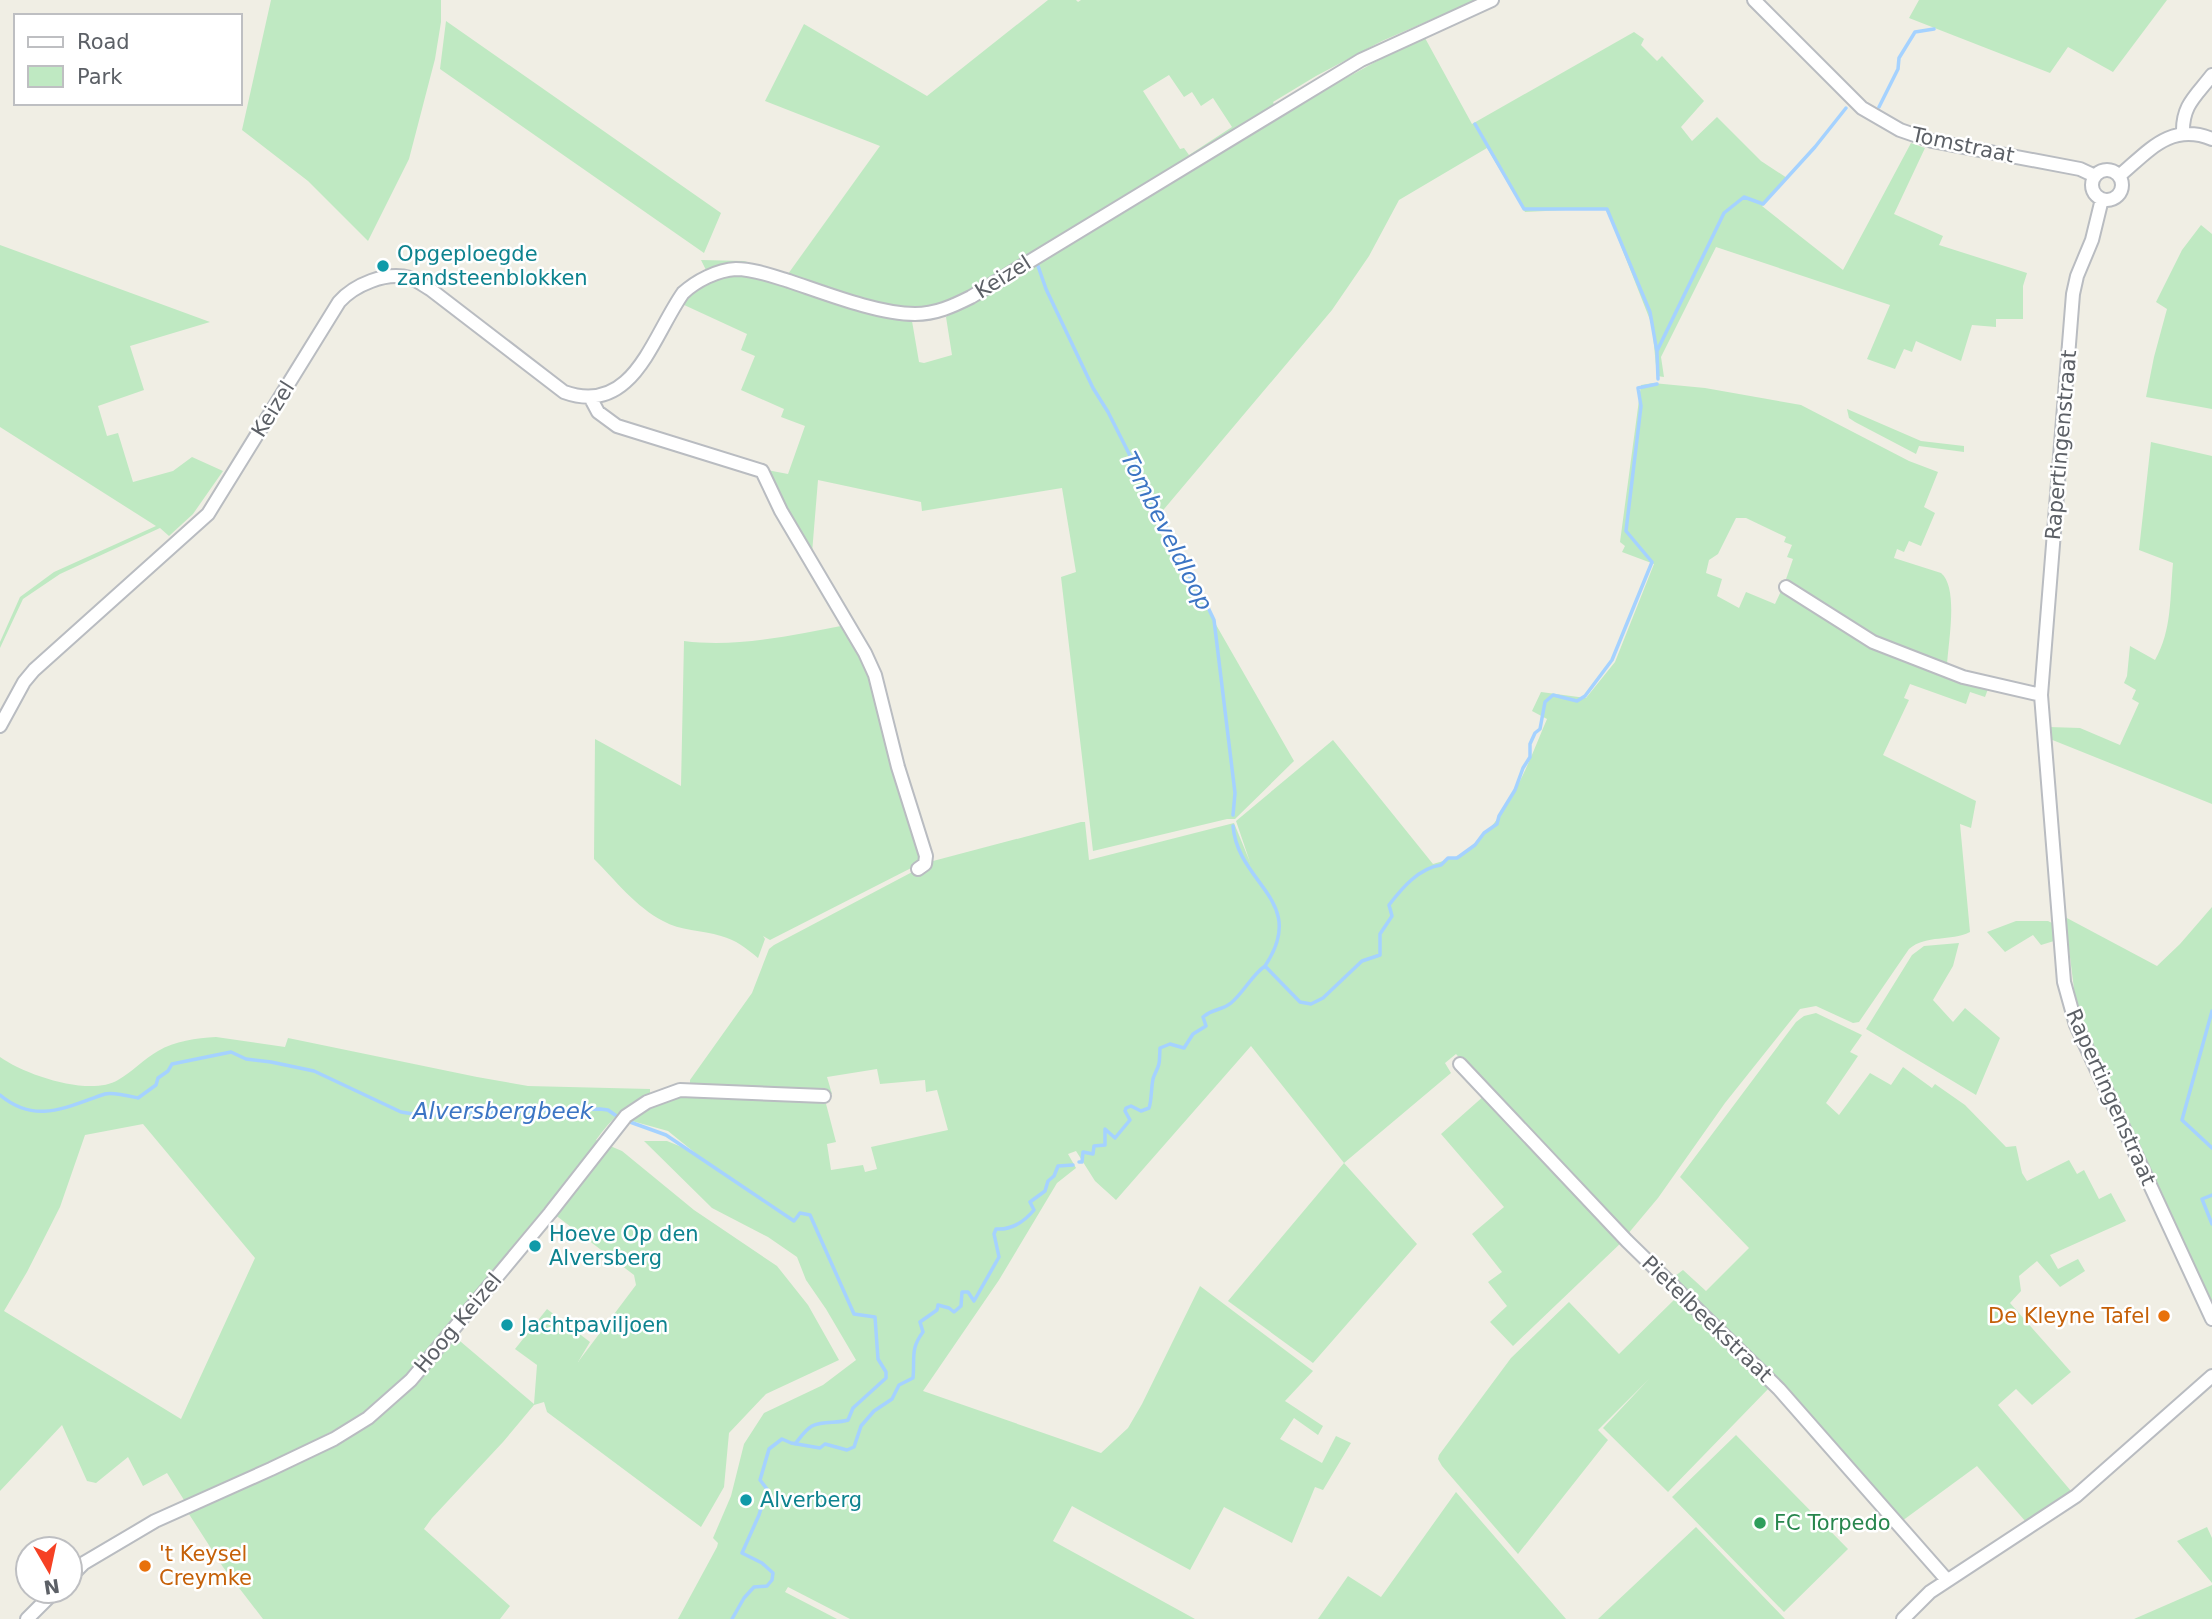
<svg xmlns="http://www.w3.org/2000/svg" width="2212" height="1619" font-family="'DejaVu Sans',sans-serif">
<rect width="100%" height="100%" fill="#f0eee4"/>
<path fill="#bfe9c2" fill-rule="evenodd" d="M271,0h170v22l-6,37 -26,100 -41,82 -60,-60 -66,-51z
M1048,0h28l2,2 3,-2h395l-94,41 -66,35 -43,26 6,13 118,-65 28,-12 47,86 162,-92 10,7 -3,6 16,16 5,-5 42,45 -23,26 11,14 25,-24 44,44 26,17 -25,28 81,64 68,-127 14,5 -31,66 49,22 -4,9 88,28 -4,13v33h-27v8l-24,-2 -11,36 -45,-20 -4,11 -8,-3 -9,20 -28,-10 23,-54 -174,-58 -55,110 3,20 -7,-1 -5,-51 -46,-117 -81,4 -38,-64 -88,52 -30,56 -37,54 -178,211 15,29 34,52 91,159 -59,58h-8l-134,32 -32,-274 15,-5 -14,-84 -140,23 -1,-9 -103,-22 -6,73 -28,-46 -17,-37 21,4 17,-48 -24,-9 3,-8 -43,-19 14,-34 -14,-6 6,-16 -65,-30c21,-24 40,-30 73,-26l139,40 18,3 7,41 5,1 28,-8 -6,-38 81,-49 -5,-9c-25,14 -49,33 -76,43 -47,18 -112,-13 -158,-28l-2,2 -80,-6 -5,-10 43,1 44,13 92,-128 -115,-45 39,-77 123,72zM1169,75l15,22 8,-5 9,14 12,-8 19,29 -43,28 -5,-7 -4,1 -37,-58z
M1919,0h248l-54,72 -45,-25 -18,26 -141,-55z
M446,21l275,192 -17,40 -264,-184z
M2201,225l11,9v175l-66,-12 8,-40 13,-48 -11,-7 26,-52z
M0,245l210,77 -80,24 14,44 -46,16 9,30 11,-3 15,49 40,-11 19,-14 31,14 -30,43 -24,22 -9,-8 -100,46 -37,25 -23,49v-6l20,-45 34,-25 102,-46 -156,-99z
M1653,383l52,5 96,17 108,56 29,11 -14,35 11,6 -14,33 -12,-5 -5,11 -7,-3 -3,9 47,15c18,15 7,70 6,93l-57,-22 -105,-62 8,-23 -6,-2 5,-12 -8,-3 2,-5 -40,-19h-10l-18,36 -9,6 -3,13 16,6 -5,17 22,12 7,-16 29,12 7,-15 76,47 -1,4 131,49 -3,8 -15,-5 -4,12 -56,-20 -6,14 5,2 -26,55 93,46 -5,27 -11,-4 10,108c-20,10 -43,2 -61,17l-50,73 -6,1 -37,-17 -16,3 -75,94 -67,95 -31,37 -171,-181 -11,9 6,10 -107,90 73,81 -104,119 -85,-62 116,-138 -93,-117 -135,154 -21,-19 -19,-30 -8,3 8,14 -19,15 -58,97 -76,111 178,62 27,-25 14,-24 58,-118 113,85 -28,30 38,25 -5,9 -24,-17 -14,21 42,24 14,-27 15,7 -28,47 -8,-3 -23,56 -68,-36 -34,63 -118,-64 -19,35 142,78h-345l-62,-32 -3,5 52,27h-159l39,-72 1,-4 -5,-5 18,-42 13,-52 20,-31 59,-28 33,-25 -30,-51 -20,-29 -9,-23 -29,-20 -56,-29 -68,-67h23l27,11 -26,-21 -36,-10 1,-5 7,-6 49,-16 136,6 11,42 -9,2 4,26 32,-5 2,7 12,-3 -6,-22 77,-17 -11,-40 -11,2 -1,-12 -45,4 -3,-15 -50,8 5,17 -138,-8 -4,-2v-4l62,-87 17,-44 5,-4 159,-84 148,-39h4l4,38 145,-37 16,39 -14,-41 97,-81 100,124c9,-3 19,-5 26,-9 47,-28 68,-89 88,-136l-15,-8 9,-19 45,6 29,-36 39,-98 -32,-12 3,-6 -5,-4 21,-157z
M1847,409l74,32 43,5v6l-45,-6 -3,8 -61,-32 -6,-4z
M2151,442l61,14v348l-162,-65 -1,-12 31,1 40,17 19,-42 -7,-4 4,-9 -12,-7 3,-7 3,-30 25,14c17,-29 15,-64 18,-97l-34,-13z
M846,625l21,40 54,186v12l-151,77 -7,-4 2,3 -7,19c-12,-10 -22,-18 -37,-22 -19,-6 -41,-5 -58,-15 -27,-14 -48,-41 -69,-62l1,-120 86,47 3,-145c53,7 110,-6 162,-16z
M2212,907v395l-126,-274 -11,-31 -10,-80 92,49 23,-22z
M2016,921h32l4,2 2,18 -13,4 -8,-10 -28,17 -18,-20z
M1959,943l-6,23 -20,34 20,22 12,-14 35,30 -24,57 -110,-66 46,-74 12,-9z
M1816,1013l46,22 -12,17 8,4 -32,47 13,12 31,-42 21,12 12,-18 29,21 3,-4 30,21 41,42 10,-1 6,27 5,8 42,-21 8,14 7,-4 15,29 12,-6 15,28 -76,34 8,14 20,-10 7,12 -25,16 -23,-26 -18,15 2,15 -11,12 61,69 -39,33 -16,-16 -18,16 73,86 -45,31 -49,-56 -75,55 -231,-242 12,-9 23,21 43,-43 -69,-71 116,-155 8,-6z
M216,1037l69,10 3,-9 189,39 51,9 122,3v7c-24,8 -39,23 -54,44l26,11 72,59 83,56 31,39 31,55 -73,34 -37,39 -5,54 -23,40 -154,-115 -3,-10 -10,3 -31,37 -71,76 -8,11 86,77 -10,13h-237l-40,-52 -36,-56 151,-69 116,-106 80,68 3,-39 -22,-16 32,-40 43,33 -12,20 58,-77 -2,-10 -80,-61 -156,172 -33,28 -116,60 -65,26 -17,-27 -24,13 -15,-29 -32,26 -9,-2 -25,-56 -62,66v-434c25,18 90,40 118,23 14,-8 26,-21 40,-29 17,-10 38,-13 58,-14zM143,1124l112,134 -74,161 -177,-108 23,-39 33,-65 25,-72z
M1485,1095l138,146 -110,105 -23,-24 17,-16 -19,-24 14,-10 -30,-38 32,-27 -63,-73z
M1677,1297l93,90 -102,105 -65,-64 46,-49 -51,51 10,10 -90,114 -76,-88 -4,-7 1,-4 72,-97 58,-56 50,52z
M1736,1435l112,114 -64,63 -112,-115z
M1456,1492l110,127h-248l30,-43 33,21z
M1696,1527l89,92h-187z
M2207,1527l5,11v45l-35,-42z
M2212,1585v34h-78z"/>
<g fill="none" stroke-linecap="round" stroke-linejoin="round">
<path stroke="#a5d2ff" stroke-width="3.5" d="M1879,107l19,-38 1,-11 16,-26 19,-3
M1475,124l49,85h83l43,103 7,40 1,27
M1038,266l8,23 47,99 15,24 59,117 7,25 29,43 11,23 21,173 -2,22
M1657,351l67,-138 20,-16 19,7 52,-57 31,-39
M1233,826c5,59 76,74 32,140
M2212,1011l-30,109 30,28
M0,1095c36,30 66,12 105,-1 8,-2 24,2 33,4l18,-13 2,-7 10,-7 4,-7 59,-12 15,7 25,3 43,9 87,41 25,4 41,-3 133,-4 8,1 10,7
M630,1122l36,13 128,86 6,-8 10,2 44,99 21,3 3,42 8,13v6l-33,30 -5,12c-11,4 -25,0 -36,6 -7,4 -12,12 -17,18
M1079,1162h3l1,-10 10,2 1,-8 11,-1v-16l10,9 15,-18 -5,-9 1,-3 5,-2 10,5 8,-3c3,-8 2,-26 5,-32 7,-15 5,-12 6,-28l10,-4 14,4 9,-14 13,-8 -3,-9c12,-10 17,-5 28,-14 13,-11 21,-28 34,-37l35,36 11,2 12,-6 39,-37 18,-6v-21l12,-18 -3,-11c13,-17 30,-37 52,-40l7,-7h9l18,-13 9,-12 13,-9 2,-8 16,-26 8,-22 7,-11v-13l5,-11 5,-4 5,-27 8,-7 24,6 8,-5 27,-36 40,-98 -26,-31 15,-125 -3,-18 19,-4
M2212,1195l-10,4 10,25
M732,1619l12,-21 10,-11 13,-1 5,-6 1,-7 -11,-10 -20,-10 17,-38 8,-26 -7,-9 9,-31 13,-10 9,4 29,5 5,-4 22,6 7,-3 7,-21 13,-15 18,-12 7,-14 14,-7c2,-20 -3,-29 10,-46l-3,-10 17,-12 1,-5 11,3 5,4 7,-6 1,-14h6l6,9 25,-44 -5,-23 2,-5c15,1 28,-7 38,-19l-4,-8 15,-11 3,-10 6,-5 4,-10 15,-1"/>
<g stroke="#b9bcc1" stroke-width="16">
<path id="minor" d="M1754,0l108,108 38,22 32,11 148,28 15,7
M2183,133c-1,-28 13,-37 29,-58
M2092 185a15 15 0 1 1 30 0a15 15 0 1 1-30 0Z
M2119,176c29,-24 51,-54 93,-37
M2102,199l-10,41 -15,36 -4,18 -32,401 23,287 12,43 136,294
M590,397l8,15 19,14 145,45 19,40 84,142 10,22 23,92 28,89 -1,8 -7,5
M1786,587l87,55 90,35 78,18
M0,726l24,-44 10,-12 174,-156 131,-212c15,-17 47,-31 71,-24 7,2 13,7 20,11l134,103c69,25 88,-55 119,-99 13,-12 34,-23 53,-24 18,0 36,7 53,12 36,12 89,33 126,33 21,0 38,-8 56,-17l390,-237 131,-60
M1460,1064l167,177 152,148 168,191
M70,1577l14,-14 71,-42 116,-52 63,-30 34,-21 43,-38 139,-167 76,-97 21,-14 33,-12 144,6
M27,1619l28,-28
M1903,1619l27,-27 146,-96 136,-120"/>
</g>
<use href="#minor" stroke="#fff" stroke-width="12"/>
</g>
<g fill="#0f9aa8" stroke="#fff" stroke-width="2.5">
<circle cx="383" cy="266" r="7"/>
<circle cx="535" cy="1246" r="7"/>
<circle cx="507" cy="1325" r="7"/>
<circle cx="746" cy="1500" r="7"/>
</g>
<g fill="#e8710a" stroke="#fff" stroke-width="2.5">
<circle cx="2164" cy="1316" r="7"/>
<circle cx="145" cy="1566" r="7"/>
</g>
<circle fill="#2e9e5b" stroke="#fff" stroke-width="2.5" cx="1760" cy="1523" r="7"/>
<g text-anchor="middle" dominant-baseline="central" stroke-width="5" stroke-linejoin="round" paint-order="stroke">
<g font-size="21" fill="#5c6066" stroke="#fff">
<text transform="translate(1963 145) rotate(12)">Tomstraat</text>
<text transform="translate(1003 277) rotate(-32)">Keizel</text>
<text transform="translate(273 409) rotate(-58)">Keizel</text>
<text transform="translate(2061 445) rotate(-85)">Rapertingenstraat</text>
<text transform="translate(2111 1097) rotate(66)">Rapertingenstraat</text>
<text transform="translate(1707 1319) rotate(44)">Pietelbeekstraat</text>
<text transform="translate(458 1323) rotate(-50)">Hoog Keizel</text>
</g>
<g font-size="21" fill="#0d838f" stroke="#fff" text-anchor="start">
<text x="397" y="254">Opgeploegde<tspan x="397" dy="24">zandsteenblokken</tspan></text>
<text x="549" y="1234">Hoeve Op den<tspan x="549" dy="24">Alversberg</tspan></text>
<text x="521" y="1325">Jachtpaviljoen</text>
<text x="760" y="1500">Alverberg</text>
</g>
<g font-size="21" fill="#c56008" stroke="#fff" text-anchor="end">
<text x="2150" y="1316">De Kleyne Tafel</text>
<text x="159" y="1554" text-anchor="start">'t Keysel<tspan x="159" dy="24">Creymke</tspan></text>
</g>
<g font-size="21" fill="#27864d" stroke="#fff" text-anchor="start">
<text x="1774" y="1523">FC Torpedo</text>
</g>
<g font-size="23" font-style="italic" fill="#3c75c4" stroke="#fff">
<text transform="translate(1167 531) rotate(63)">Tombeveldloop</text>
<text x="503" y="1111">Alversbergbeek</text>
</g>
</g>
<rect x="14" y="14" width="228" height="91" fill="#ffffff" stroke="#bebfc2" stroke-width="2"/>
<rect x="28" y="37" width="35" height="10" fill="#ffffff" stroke="#bebfc2" stroke-width="2"/>
<text x="77" y="49" font-size="21" fill="#5c6066">Road</text>
<rect x="28" y="66" width="35" height="21" fill="#bfe9c2" stroke="#bebfc2" stroke-width="2"/>
<text x="77" y="84" font-size="21" fill="#5c6066">Park</text>
<g transform="translate(49 1570) rotate(171)"><circle r="33" fill="#ffffff" stroke="#bebfc2" stroke-width="2"/>
<path d="M0-5L12 26L0 18L-12 26Z" fill="#f64124"/>
<text y="-10" font-size="19" font-weight="bold" text-anchor="middle" fill="#5c6066">N</text>
</g>
</svg>
